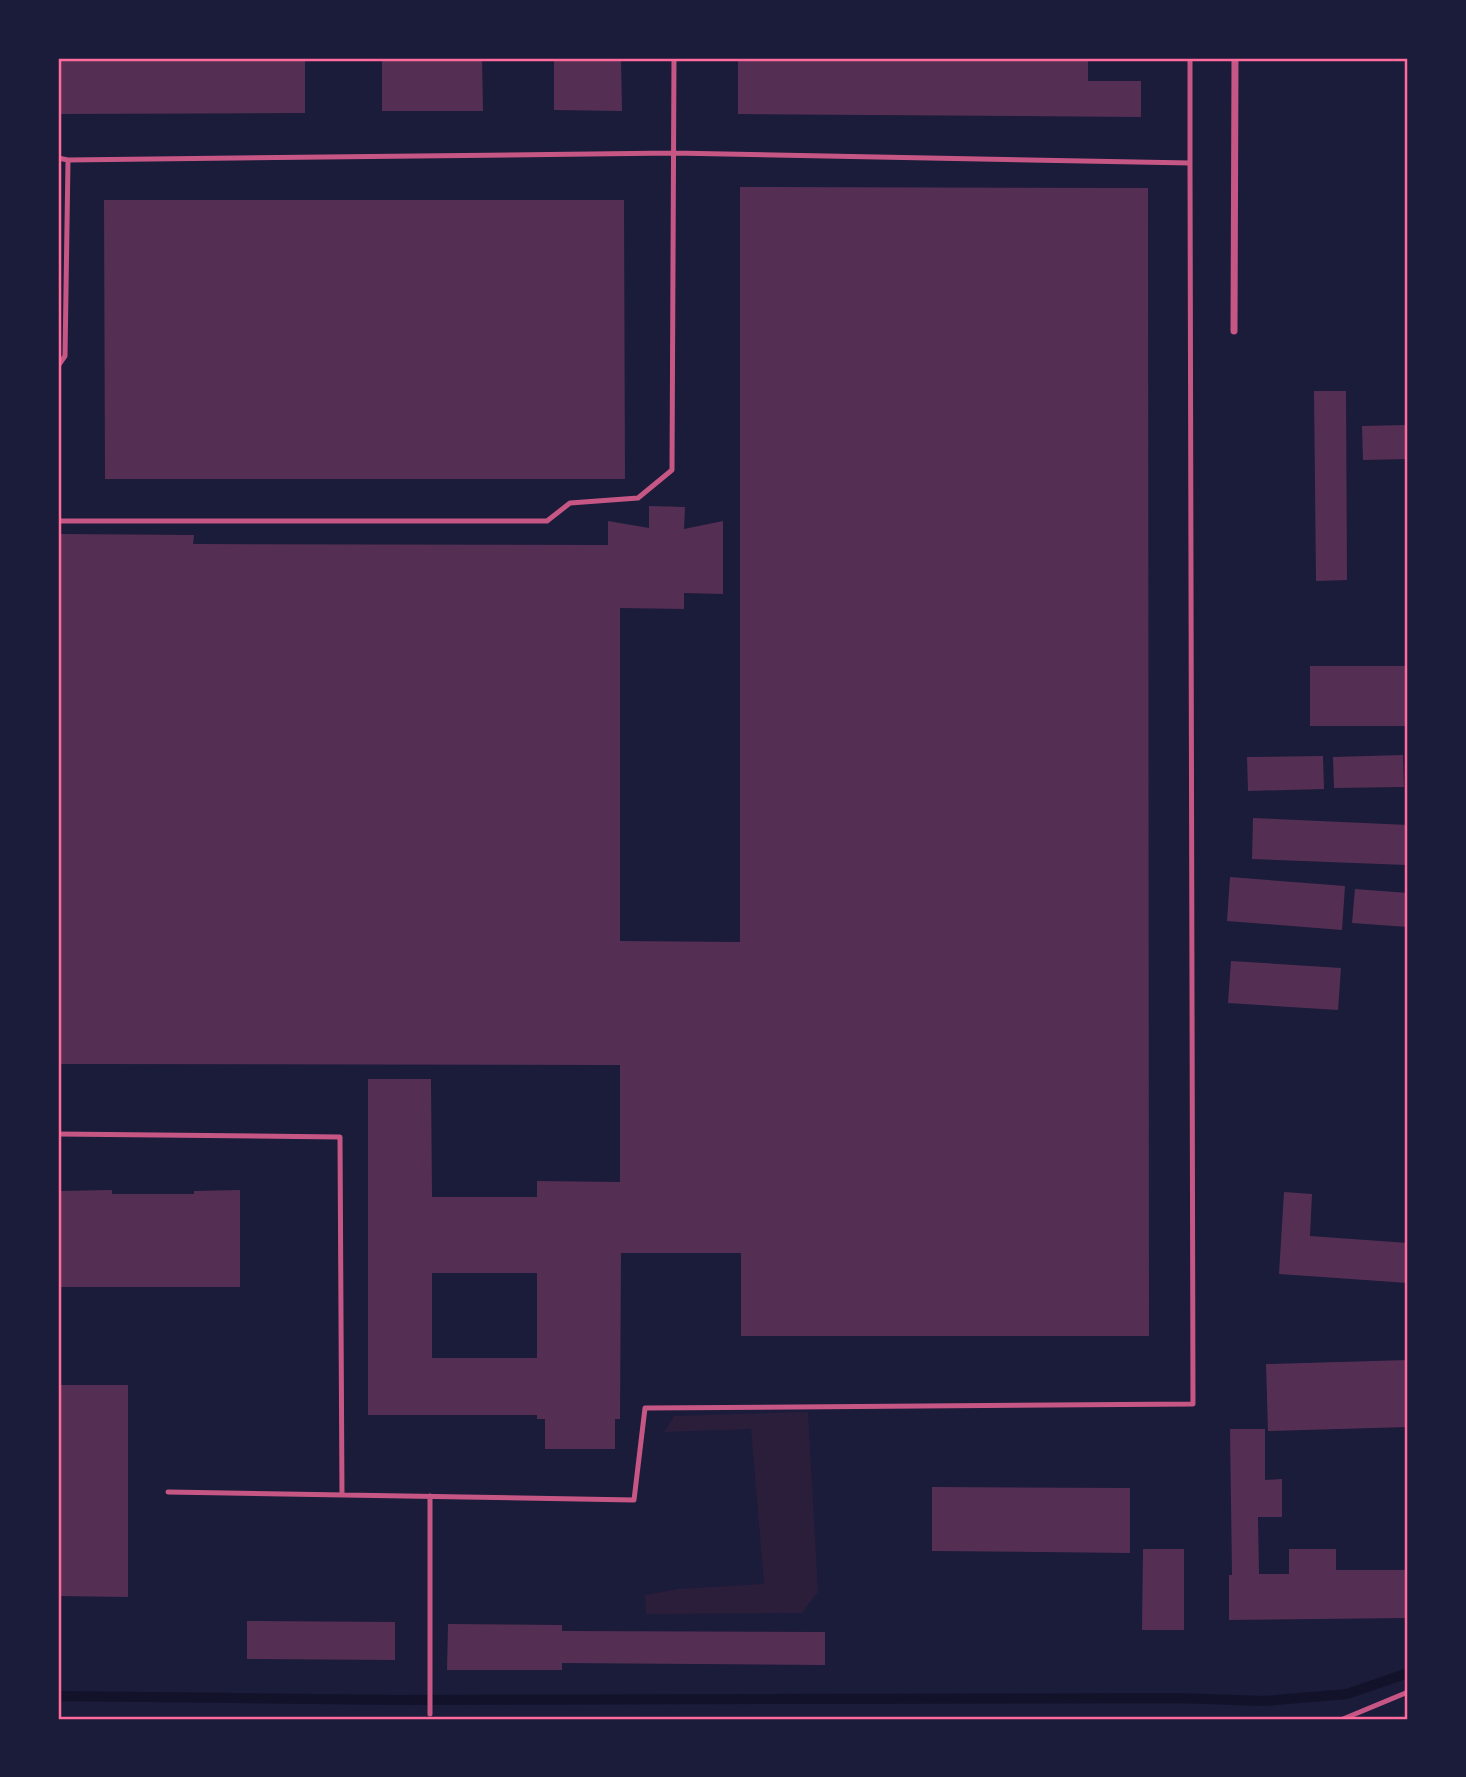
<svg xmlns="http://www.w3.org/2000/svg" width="1466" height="1777" font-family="'Roboto Condensed',sans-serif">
<rect width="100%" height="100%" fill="#1b1b3a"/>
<path fill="#2a1e3b" d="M808,1412l10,180 -16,21 -156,1 -1,-19 33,-6 86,-5 -13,-155 -87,3 10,-16z"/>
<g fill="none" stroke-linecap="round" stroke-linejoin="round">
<path stroke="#12122b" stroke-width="10" d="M58,1696l337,4 783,-2 85,3 84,-7 61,-21"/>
</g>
<path fill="#542f53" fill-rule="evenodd" d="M58,58h247v55l-247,1z
M382,58h100l1,53h-101z
M554,58h67l1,53 -68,-1z
M738,58h350v23h53v36l-403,-3z
M740,187l408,1 1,1148h-408v-83h-120l-1,166h-5v30h-70v-30h-8v-4h-169v-336h63l1,118h105v-16l83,1v-117l-562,-1v-530l136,1 -1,9 415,1v-24l41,7v-22l36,1 -1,22 39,-8v73l-39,-1v16l-64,-1v333l120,1zM432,1273h105v85h-105z
M104,200h520l1,279h-520z
M1314,391h32l1,189 -31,1z
M1408,425v34l-45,1 -1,-34z
M1310,666h98v60h-98z
M1403,755l1,32 -70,1 -1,-31z
M1323,756l1,33 -76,2 -1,-34z
M1253,818l155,7 -2,40 -154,-6z
M1230,877l115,9 -3,44 -115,-9z
M1355,889l53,4v34l-56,-4z
M1231,961l110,7 -3,42 -110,-7z
M112,1190v4h82v-3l46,-1v97h-182v-96z
M1284,1192l28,2 -2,42 98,7v40l-129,-9z
M1408,1360v67l-140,4 -2,-67z
M58,1385h70v212l-70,-1z
M1230,1429h35v51l17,-1v38h-24l1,57h30v-25h47v21h72v48l-179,2v-45h3z
M932,1487l198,1v65l-198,-2z
M1143,1549h41v81h-42z
M247,1621l148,1v38l-148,-1z
M448,1624l114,1v6l263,1v33l-263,-2v7h-115z"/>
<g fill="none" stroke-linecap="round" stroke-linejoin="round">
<path stroke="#c65784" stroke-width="5" d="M58,158l10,2
M58,366l7,-10 3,-196 605,-7 517,10v-105
M58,521h489l23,-18 68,-5 34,-28 2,-412
M58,1134l282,3 2,357
M168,1492l466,8 11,-92 548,-4 -3,-1241
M430,1496v218
M1343,1719l65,-27"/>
<path stroke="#c65784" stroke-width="7" d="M1234,331l1,-273"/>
</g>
<rect width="1466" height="1777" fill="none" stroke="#1b1b3a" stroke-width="119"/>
<rect x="60" y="60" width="1346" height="1658" fill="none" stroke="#ff6b9d" stroke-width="2.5"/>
</svg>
